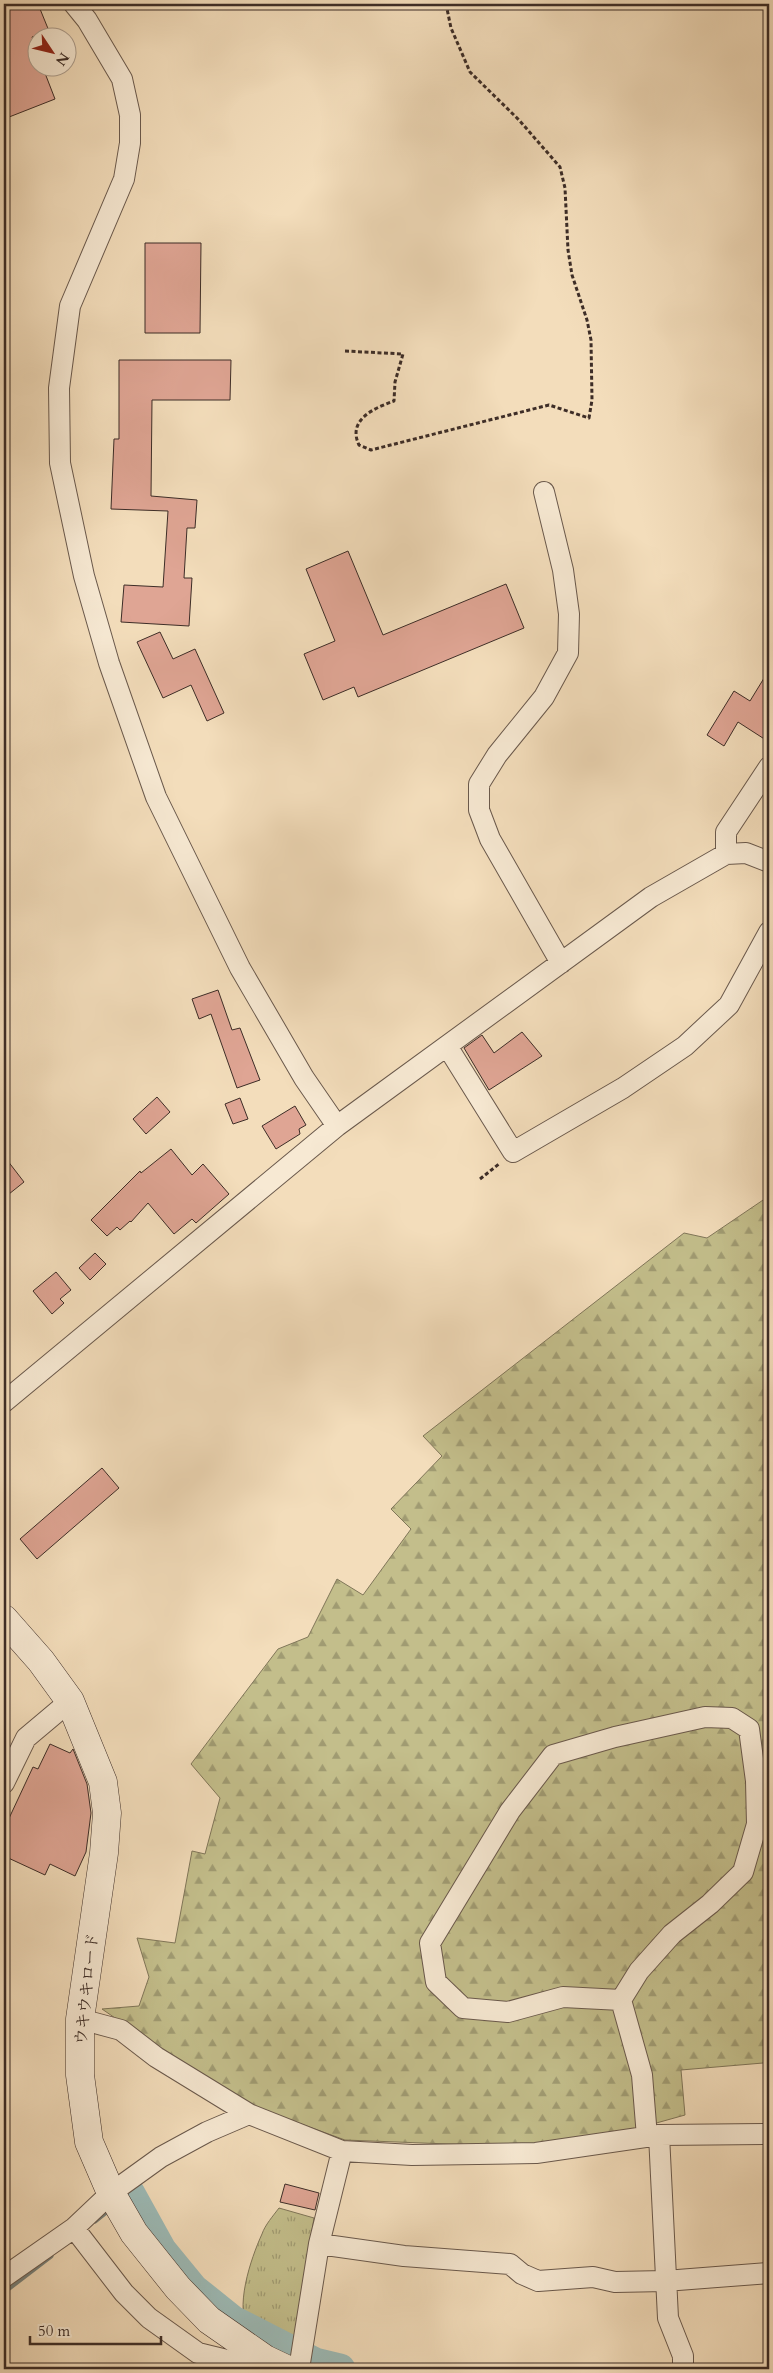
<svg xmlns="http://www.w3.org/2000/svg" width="773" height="2373" font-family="Cardo,'Noto Serif JP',serif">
<defs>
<pattern id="grass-tufts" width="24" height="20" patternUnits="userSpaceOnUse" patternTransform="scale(1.25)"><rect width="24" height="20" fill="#c3be8b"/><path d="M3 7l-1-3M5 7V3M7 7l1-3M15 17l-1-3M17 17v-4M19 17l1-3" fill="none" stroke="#a09b72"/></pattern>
<pattern id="forest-firs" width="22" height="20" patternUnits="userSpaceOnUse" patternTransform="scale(1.25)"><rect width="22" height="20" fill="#c3be8b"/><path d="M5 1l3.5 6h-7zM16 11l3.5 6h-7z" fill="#a09b72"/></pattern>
</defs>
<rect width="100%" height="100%" fill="#f3ddbb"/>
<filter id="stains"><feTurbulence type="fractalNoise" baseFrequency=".004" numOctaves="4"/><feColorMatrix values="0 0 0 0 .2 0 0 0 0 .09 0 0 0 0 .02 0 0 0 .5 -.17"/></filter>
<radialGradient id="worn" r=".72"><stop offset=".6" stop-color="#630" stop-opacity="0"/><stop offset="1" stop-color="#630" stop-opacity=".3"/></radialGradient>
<path fill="url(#grass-tufts)" stroke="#807659" d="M279,2208l35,10 -23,142c-10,-6 -35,-18 -41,-27 -17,-23 1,-75 12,-99 3,-9 11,-18 17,-26z"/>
<path fill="url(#forest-firs)" stroke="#807659" d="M769,1196v862l-6,5 -82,7 4,45 -68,19 -91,13 -181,-7 -88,-32 -71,-41 -84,-58 37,-3 10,-29 -12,-39 38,5 17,-92 13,3 15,-56 -29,-34 87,-115 30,-12 29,-58 26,16 48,-66 -20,-20 51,-53 -19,-20 261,-203 23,5z"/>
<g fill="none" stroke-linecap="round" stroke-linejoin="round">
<path stroke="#77827d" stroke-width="5" d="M95,2221l15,-12
M4,2292l47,-36"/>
<path stroke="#9dbbb7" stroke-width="31" d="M130,2194l31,56 32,39 40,32 82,42 25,6"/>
</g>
<path fill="#dfa594" stroke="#3d2d27" d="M4,4h34l11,27 -17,6 6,15v16h5l12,31 -51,20z
M145,243h56l-1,90h-55z
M119,360h112l-1,40h-78l-1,96 46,4 -2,28h-8l-3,50h8l-3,48 -68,-4 3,-37 39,2 5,-76 -57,-2 3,-70h5z
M348,551l35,84 123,-51 18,44 -166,69 -4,-10 -31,13 -19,-46 31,-13 -29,-72z
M160,632l13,27 22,-10 29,64 -17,8 -16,-36 -28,13 -26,-56z
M769,670v72l-31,-20 -14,24 -17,-11 27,-44 16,10z
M218,990l14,40 8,-2 20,52 -23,8 -26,-74 -12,5 -7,-20z
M522,1032l20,24 -53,34 -25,-42 18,-13 12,18z
M157,1097l13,15 -24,22 -13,-15z
M240,1098l8,21 -15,5 -8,-20z
M295,1106l11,19 -7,4 1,5 -24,15 -14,-23z
M171,1149l21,26 11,-11 26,30 -33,29 -4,-4 -18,15 -26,-31 -17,19 -1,-1 -10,9 -3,-3 -10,9 -16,-16 49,-49 1,2z
M4,1156l20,26 -20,16z
M95,1253l11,11 -16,16 -11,-12z
M56,1272l15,18 -11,9 4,4 -12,11 -19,-23z
M102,1468l17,20 -82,71 -17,-20z
M50,1744l20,9 3,-4 14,35 4,29 -5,39 -11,24 -25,-12 -5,11 -41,-19v-27l29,-62 5,2z
M285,2184l34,9 -4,17 -35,-8z"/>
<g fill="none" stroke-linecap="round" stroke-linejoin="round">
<g stroke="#6a594c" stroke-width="22">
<path id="street" d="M74,4l13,16 35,59 8,36v28l-6,36 -54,127 -11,82 1,75 24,113 25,87 47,134 84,171 64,110 33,48
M544,492l19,78 6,44 -1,39 -24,44 -47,58 -18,29v26l11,29 71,124
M726,854v-22l43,-65
M447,1046l66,106 110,-64 62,-42 44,-41 40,-73
M4,1402l333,-276 314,-229 75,-43 20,-1 23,9
M4,1783l22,-45 44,-37
M621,2000l18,-29 33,-37 38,-30 33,-32 14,-48 -1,-43 -7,-52 -17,-11 -27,-1 -90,20 -62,18 -43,56 -80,132 6,39 27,26 45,4 55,-15 58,3 21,75 5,62
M80,2019l41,11 35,27 93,57 93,37 70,4 124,-2 123,-18 110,-1
M659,2135l9,183 15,38v13
M74,2228l50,65 25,25 49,35 37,9 30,-3
M319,2244l85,12 106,8 12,10 16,7 55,-4 22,5 50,-1 104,-8
M4,2277l70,-49 37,-35 50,-36 46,-25 42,-18
M299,2369l20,-125 23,-93"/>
</g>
<g stroke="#3d2d27" stroke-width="29">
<path id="secondary" d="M4,1619l37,42 29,40 33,81 4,31 -3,40 -24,166v56l9,67 22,51 23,40 44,55 31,32 56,39 21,10"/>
</g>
<path stroke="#3d2d27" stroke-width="3" stroke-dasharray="4 2.5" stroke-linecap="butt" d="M345,351l58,3 -8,28 -1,19c-20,7 -47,19 -35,44l12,5 178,-45 40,13 3,-18 -1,-60 -4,-20 -15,-45 -4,-25 -3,-62 -5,-21 -41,-47 -49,-48 -19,-44 -5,-24
M480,1179l19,-15"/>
<use href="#street" stroke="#f7e9d3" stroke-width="20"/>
<use href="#secondary" stroke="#f7e9d3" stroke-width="28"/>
</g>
<g text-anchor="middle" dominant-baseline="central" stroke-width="4" stroke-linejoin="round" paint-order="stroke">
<g font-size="16" fill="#3d2d27" stroke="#f7e9d3">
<text transform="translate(87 1989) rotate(-84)">ウキウキロード</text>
</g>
</g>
<rect width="773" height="2373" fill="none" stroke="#f3ddbb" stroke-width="20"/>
<rect x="5" y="5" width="763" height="2363" fill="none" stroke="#3d2d27" stroke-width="2.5"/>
<rect x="10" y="10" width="753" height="2353" fill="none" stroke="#3d2d27"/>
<g transform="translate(52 52) rotate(125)"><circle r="24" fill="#f7e9d3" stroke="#ad9e8e"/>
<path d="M0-4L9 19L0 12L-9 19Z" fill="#8f2418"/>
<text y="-8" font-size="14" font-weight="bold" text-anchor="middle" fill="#3d2d27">N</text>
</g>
<path d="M30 2336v8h131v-8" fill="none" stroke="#3d2d27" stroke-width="2.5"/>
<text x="38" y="2336" font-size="15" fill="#3d2d27" stroke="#f7e9d3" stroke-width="4" paint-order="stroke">50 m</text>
<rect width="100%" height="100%" filter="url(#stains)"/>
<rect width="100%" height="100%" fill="url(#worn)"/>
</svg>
